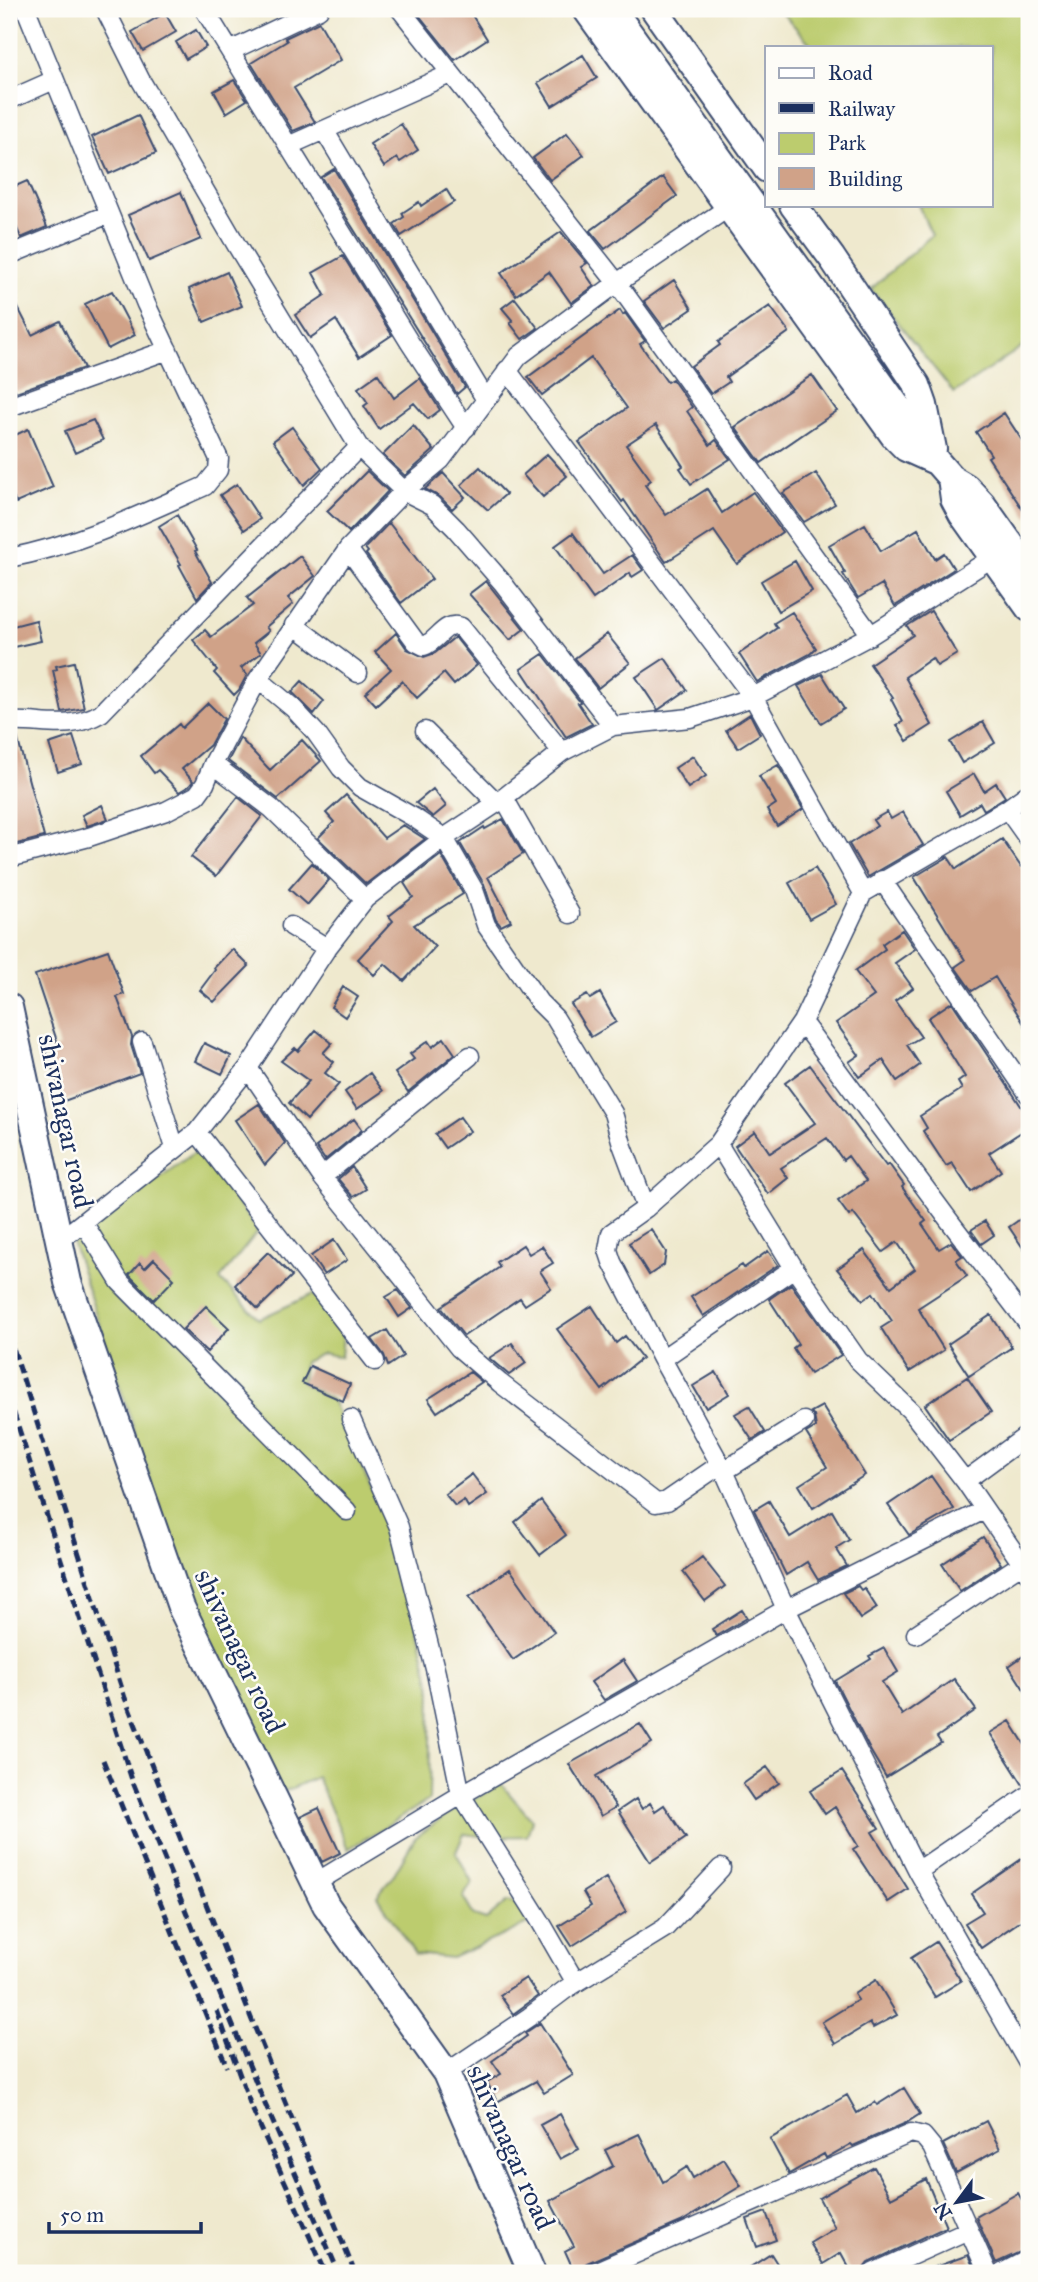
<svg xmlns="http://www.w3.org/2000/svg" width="1038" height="2282" font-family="'IM FELL Great Primer',serif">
<rect width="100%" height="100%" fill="#fdfcf7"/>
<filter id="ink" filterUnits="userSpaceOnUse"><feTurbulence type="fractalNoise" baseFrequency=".0143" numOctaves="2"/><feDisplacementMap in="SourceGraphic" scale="14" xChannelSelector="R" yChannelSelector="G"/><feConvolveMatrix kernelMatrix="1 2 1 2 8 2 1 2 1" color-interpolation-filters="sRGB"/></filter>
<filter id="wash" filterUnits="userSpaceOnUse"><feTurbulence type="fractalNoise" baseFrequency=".00686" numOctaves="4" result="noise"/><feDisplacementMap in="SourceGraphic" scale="28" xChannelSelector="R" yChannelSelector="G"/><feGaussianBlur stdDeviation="1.57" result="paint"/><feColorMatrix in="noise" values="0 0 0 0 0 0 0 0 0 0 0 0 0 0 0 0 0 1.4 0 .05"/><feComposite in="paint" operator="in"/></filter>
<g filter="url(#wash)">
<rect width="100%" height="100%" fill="#efe9ce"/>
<path fill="#bccc6e" stroke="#6c7e66" stroke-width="2" d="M779,9h250v333l-75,51 -83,-104 61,-54 -14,-30h73v-158h-178z
M199,1149l59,82 -38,48 39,40 54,-25 30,40 -2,23 -18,-4 -19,9 -2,21 30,17 68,154 31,132 -2,114 -81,49 -31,-72 -36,16 -53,-110 -57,-142 -99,-299z
M501,1784l31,36 -5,16 -37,1 -26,-3 -8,18 16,31 -9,14 11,19 12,4 22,-19 20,5 4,16 -80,36 -37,-4 -38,-58 16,-20 22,-38 31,-23z"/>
<g id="blocks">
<path fill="#d0a288" d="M414,9h54l19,30 -32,21z
M165,13l11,19 -33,19 -11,-19z
M319,22l22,38 -47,28 21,34 -22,9 -42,-68 36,-22 -2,-3z
M196,30l10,17 -20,12 -10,-17z
M583,55l14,23 -45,28 -14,-23z
M234,80l13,20 -21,13 -12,-22z
M138,115l18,38 -47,21 -17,-37z
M401,124l17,26 -18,12 -3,-4 -13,9 -14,-23z
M567,133l17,22 -34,25 -17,-22z
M334,169l131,218 -8,7 -136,-217z
M663,177l14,19 -72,53 -15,-18z
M27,181l20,46 -26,11 -12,-28v-21z
M446,189l8,13 -53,34 -7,-12 10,-7 -2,-4 17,-11 2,4z
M181,192l20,47 -52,22 -21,-46z
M561,232l26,31 -6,4 13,19 -23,17 -22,-31 -33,23 -15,-22z
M343,256l49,79 -33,22 -23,-37 -26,18 -15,-23 30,-20 -12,-22z
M227,272l15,34 -38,16 -15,-33z
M674,280l18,29 -28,19 -20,-27z
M9,290l23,45 28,-14 24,47 -68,24 -7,-13z
M112,291l23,44 -27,14 -23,-45z
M515,298l23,30 -16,11 -12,-16 3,-2 -11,-13z
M770,306l19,26 -63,45 3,5 -18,12 -20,-28 29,-21 -2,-3z
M620,310l3,5 2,-2 20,28 -5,3 27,38 5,-3 20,28 -5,4 23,34 6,-5 14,19 -39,25 -11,-16 3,-2 -27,-41 -30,20 25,35 -6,5 21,30 41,-26 15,24 31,-21 29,40 -45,32 -23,-33 -48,31 -42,-62 -2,2 -43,-60 48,-34 -36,-50 -49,37 -14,-18z
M378,374l16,24 26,-20 20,32 -12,9 -14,-16 -35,26 -15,-23 4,-3 -10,-15z
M812,375l25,36 -76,52 -26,-36z
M1004,413l25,38v68l-41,-62 3,-2 -15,-23z
M93,420l10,20 -28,13 -10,-22z
M413,425l21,25 -29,26 -22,-21z
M292,427l30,41 -18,17 -31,-44z
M28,429l25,58 -37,16 -7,-16v-49z
M547,454l20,22 -24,21 -20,-22z
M480,467l26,27 -18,16 -27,-25z
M367,471l21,20 -39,41 -22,-21z
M443,473l22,24 -13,12 -12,-12 -15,-8z
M816,473l19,31 -31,18 -21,-29z
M237,484l23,35 -16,11 -24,-35z
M177,515l20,35 -2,1 17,31 -15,16 -18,-33 2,-1 -22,-38z
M389,523l43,56 -31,24 -35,-49 2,-2 -3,-4z
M865,524l16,27 37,-22 17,30 9,-6 10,16 -59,37 -13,-22 -24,14 -15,-24 2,-1 -16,-28z
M573,533l30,41 29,-19 11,15 -11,7 -2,-4 -37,26 -38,-53z
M300,556l15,20 -27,22 5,6 -27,23 3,4 -15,12 7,10 -20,15 6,7 -8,15 -5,5 -20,-22 3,-3 -24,-30 12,-10 6,7 42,-32 -6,-7z
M795,561l17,30 -34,20 -17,-30z
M486,581l38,48 -14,11 -41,-46z
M931,611l26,43 -20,12 -5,-8 -27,19 27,48 -25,16 -10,-16 6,-3 -12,-23 2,-1 -23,-34 43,-29 -6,-9z
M792,612l24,36 -6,6 -53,28 -18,-28 38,-26 -3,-5z
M36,620l5,21 -32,7v-21z
M396,633l11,16 17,8 11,-4 20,-16 22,28 -23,20 -10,-12 -27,25 -15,-17 -26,24 -11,-12 26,-24 -16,-17z
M607,634l23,29 -32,25 -23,-30z
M543,654l37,48 -2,1 14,21 -26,13 -45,-68z
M665,658l22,32 -29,20 -22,-33z
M74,662l10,46 -22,4 -9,-42 4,-1 -1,-3z
M822,674l22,35 -23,14 -23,-37z
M302,681l22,20 -10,13 -22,-22z
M208,703l16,16 -14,26 -28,24 11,12 -4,5 -10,6 -21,-22 -4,3 -13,-17 38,-32 3,4z
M750,714l10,20 -22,14 -12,-18z
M983,722l12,21 -33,20 -12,-21z
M9,733h7l28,104 -35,9z
M73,736l9,28 -24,8 -9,-28z
M240,738l30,32 32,-30 19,21 -43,38 -50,-38z
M693,756l13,20 -18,12 -13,-20z
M778,765l25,44 -26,17 -10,-16 9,-6 -17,-28z
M974,774l10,17 12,-8 9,14 -21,13 -4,-7 -20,12 -14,-24z
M433,789l13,17 -13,11 -17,-14z
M346,795l38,43 19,-13 22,14 -59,45 -48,-46 16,-16 -8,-9z
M238,797l24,19 -46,60 -25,-19z
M102,805l6,14 -21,7 -5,-11z
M887,812l4,7 12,-7 20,33 -55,32 -19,-33 28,-18 -4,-6z
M503,819l20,35 -35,23 23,44 -10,5 -5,-6 -12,-36 -24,-41 24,-16 1,2z
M1002,839l19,28 8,-5v170l-34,-55 -23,14 -17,-24 10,-7 -51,-83 34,-20 8,12z
M441,855l22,39 -49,31 21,22 -31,34 -19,-17 -11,11 -16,-16 35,-38 -4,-5 24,-19 -9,-14z
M312,863l17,17 -22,25 -18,-16z
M815,868l21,36 -27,15 -20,-36z
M902,930l13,19 -20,14 18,25 -18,13 26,36 -14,8 13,20 -23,16 -14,-21 -24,17 -10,-15 10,-7 -23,-32 38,-27 -19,-25 30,-22 -3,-5z
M232,949l17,17 -35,36 -14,-12 15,-20 -1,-2z
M108,950l16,44 -7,3 15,40 -1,8 9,28 -76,28 -18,-50 13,-4 -24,-72z
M343,987l15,10 -13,20 -14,-10z
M600,993l16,29 -25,15 -20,-33 16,-9 3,4z
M952,1002l77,116v9l-40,26 12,18 -30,21 -19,-29 -6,3 -23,-35 4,-3 -7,-12 42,-27 -4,-7 7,-5 -37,-59z
M316,1030l16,13 -9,10 11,9 -9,11 14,11 -32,36 -18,-17 20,-22 -28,-20 14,-13 3,3z
M444,1038l11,16 -47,38 -13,-19 19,-14 -4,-5 18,-13 4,6z
M204,1043l27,13 -9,18 -27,-13z
M810,1065l76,101 3,-2 15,21 -2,2 24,34 -4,3 17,25 12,-7 11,14 -6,4 11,16 -49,32 26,42 -35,22 -28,-44 11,-7 -19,-28 -10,7 -26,-31 27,-19 27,37 24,-18 -18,-27 -14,10 -30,-39 -4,3 -11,-15 28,-20 -18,-25 -5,4 -16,-22 -46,30 7,10 -20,16 -33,-48 20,-15 15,22 45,-30 -30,-40z
M370,1073l13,18 -26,18 -12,-17z
M259,1104l26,39 -20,22 -30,-45z
M460,1117l10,14 -25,17 -10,-14z
M354,1119l8,11 -37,30 -9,-13z
M352,1167l14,22 -13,8 -15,-18z
M1029,1213v44l-20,-30z
M985,1221l9,14 -13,9 -10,-14z
M651,1229l15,23 -2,13 -15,10 -20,-32z
M334,1240l13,20 -23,15 -13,-19z
M523,1245l6,9 13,-8 11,17 -13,8 11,17 -26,17 -5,-7 -56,38 -23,-29 59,-40 -3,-5z
M768,1251l10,14 -75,51 -12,-19 51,-32 2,3z
M268,1252l24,24 -34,33 -23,-24z
M154,1259l20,20 -20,21 -25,-25 11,-12 5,5z
M791,1284l50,71 -31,19 -17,-26 5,-4 -29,-45z
M398,1290l14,18 -13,9 -13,-20z
M206,1306l23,22 -22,24 -24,-23z
M592,1306l24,37 9,-7 17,22 -40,32 -45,-61z
M991,1315l21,32 -43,29 -21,-32z
M387,1330l16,26 -15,10 -4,-11 -12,-16z
M512,1343l14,20 -17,12 -20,-17z
M310,1366l40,18 -7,17 -41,-18z
M470,1372l12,10 -45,30 -9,-13z
M716,1372l13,22 -23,14 -13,-22z
M967,1377l24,35 -42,28 -24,-35z
M749,1406l16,26 -13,8 -17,-26z
M822,1406l43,69 -52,33 -14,-23 28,-18 -21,-34 10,-6 -2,-11 -3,-4z
M472,1474l15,20 -19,13 -4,-7 -9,6 -10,-12z
M931,1476l23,33 -45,26 -21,-30z
M541,1501l25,34 -26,20 -25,-33z
M769,1501l21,36 42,-26 17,29 -13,8 11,18 -29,14 -11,-18 -21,13 -32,-65z
M983,1537l18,27 -41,27 -18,-27z
M702,1557l23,29 -20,15 -22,-29z
M510,1569l44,63 -41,28 -44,-63z
M858,1586l3,4 3,-2 13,20 -17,11 -17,-26z
M742,1610l5,8 -31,18 -4,-7z
M884,1648l14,24 -16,10 20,33 52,-36 22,31 -39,27 4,6 -55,34 -16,-27 -35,-69 36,-22 -2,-3z
M1029,1652v45l-20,-31z
M623,1660l14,21 -33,19 -13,-18z
M1010,1721l19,30v33l-6,1 -33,-52z
M640,1724l12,19 -56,33 20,31 -15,9 -32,-52z
M767,1767l12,16 -25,17 -11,-16z
M842,1771l37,57 -7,4 36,57 -20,13 -35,-53 5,-3 -23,-39 -10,7 -15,-23z
M636,1799l6,10 8,-6 5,8 9,-6 22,33 -36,24 -32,-51z
M319,1808l21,45 -18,9 -22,-45z
M1029,1854v61l-48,33 -16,-25 18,-11 -12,-18z
M606,1878l20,34 -54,34 -13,-20 32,-20 -8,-14z
M936,1942l25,39 -26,16 -24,-39z
M526,1978l12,18 -25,18 -13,-19z
M876,1980l21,35 -24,13 -3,-5 -35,21 -13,-22 36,-22 -4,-6z
M540,2023l33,52 -29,18 -8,-12 -39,21 -10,-20 14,-8 -9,-13 35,-25 -2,-3z
M904,2088l16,26 -14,9 -53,23 -2,-2 -25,14 -2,-4 -35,20 -19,-35 77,-44 10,18 18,-11 2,3z
M560,2114l19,35 -19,10 -20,-34z
M986,2121l14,28 -44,24 -13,-29z
M639,2134l24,48 24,-15 6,11 31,-19 17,27 -60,36 -94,41 -13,8 -9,-20 9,-5 -24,-45 63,-35 -8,-16z
M874,2167l17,31 35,-19 20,48 -78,36 -8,10h-8l-11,-20 -18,11 -13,-21 25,-15 -16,-30z
M1018,2193l11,19v36l-33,15 -20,-46z
M766,2212l10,28 -19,7 -10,-28z
M771,2254l12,19h-42z
M968,2255l8,18h-52v-2z"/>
</g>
</g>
<g filter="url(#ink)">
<use href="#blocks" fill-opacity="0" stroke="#3b4b6f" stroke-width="2"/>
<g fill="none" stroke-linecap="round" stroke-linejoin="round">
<g stroke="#3b4b6f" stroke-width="21">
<path id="street" d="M204,9l206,334 56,85
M400,9l217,274 254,352
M230,51l89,-42
M9,100l45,-20
M324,130l162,270
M288,146l162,-72
M9,255l100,-41
M507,370l246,327 110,196
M9,407l159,-57
M359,447l45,44 28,14 24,24 46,53 111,144
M348,549l68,93 8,4c15,-6 20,-25 37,-19l101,125
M9,558c69,-13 131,-43 196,-72l13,-16 1,-11 -73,-155 -120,-295
M294,625l64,48
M258,679l35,29 23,25 25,35 19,19 53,30 31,21 30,52 12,35 53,77 16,16 58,95 9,31 24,64
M9,722c34,-2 59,10 92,-9l258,-266 -122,-201 -97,-167 -35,-70
M425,731l72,72
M213,764l58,44 94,91
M1029,793l-22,16 -144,84 -61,129 -84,122 -72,64 -35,25 -3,17 4,12 50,97 62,112 62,138 132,262 111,194
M504,798l66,116
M1007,809l22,31
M9,858l80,-21 77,-26 31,-16 8,-11 8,-20 45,-85 90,-130 56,-58 37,-31 78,-104 98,-73 112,-76
M882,880l147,215
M291,926l36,22
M802,1022l146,197 81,106
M142,1042l33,106
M248,1068l74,109 137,171 41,35 156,120 11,-2 54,-37
M197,1132l178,229
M718,1144l76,124 64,92 53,51 54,70 64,93
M322,1177l148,-121
M83,1222l37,60 227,229
M59,1241l138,-109 51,-64 79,-120 38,-49 79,-61 53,-35 65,-51 51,-26 77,-8 63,-21 118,-62 132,-84
M662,1359l132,-91
M351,1419l48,108 37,146 25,122 78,124 37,64
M724,1471l80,-50
M965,1481l64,-47
M916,1634l113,-75
M918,1871l111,-76
M315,1883l146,-88 325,-186 198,-99
M446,2073l83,-56 37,-28 99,-61 56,-60
M592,2273l319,-140 12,3 9,11 56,126
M873,2273l95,-43
M1002,2273l27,-14"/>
</g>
<g stroke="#3b4b6f" stroke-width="30">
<path id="secondary" d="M586,9l308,427 12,12 29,13
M612,9l325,453 14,16 15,9 16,17 47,66
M654,9l113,160
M793,205l39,53 85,127 7,20 9,44
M951,478l3,21 8,15 67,94
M9,1007l59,275 113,325 145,298 120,168 86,200"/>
</g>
<use href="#street" stroke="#fff" stroke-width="18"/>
<use href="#secondary" stroke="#fff" stroke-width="26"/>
<path stroke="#1b2f5e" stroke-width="5" stroke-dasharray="10 5" stroke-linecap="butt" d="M9,1335l116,363 130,330 100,245
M9,1398l123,382 133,324 74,169
M103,1760l124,307
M217,2011l34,95 75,167"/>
</g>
</g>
<g text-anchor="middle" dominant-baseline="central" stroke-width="5" stroke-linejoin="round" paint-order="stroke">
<g font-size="28" fill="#1b2f5e" stroke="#fdfcf7">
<text transform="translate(66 1121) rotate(78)">shivanagar road</text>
<text transform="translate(240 1651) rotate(65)">shivanagar road</text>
<text transform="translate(511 2147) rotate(66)">shivanagar road</text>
</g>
</g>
<rect width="1038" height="2282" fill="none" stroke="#fdfcf7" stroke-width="35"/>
<rect x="765" y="46" width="228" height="161" fill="#fdfcf7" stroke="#a3aaba" stroke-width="2"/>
<rect x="779" y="68" width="35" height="10" fill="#ffffff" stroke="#a3aaba" stroke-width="2"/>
<text x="828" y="80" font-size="21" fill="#1b2f5e">Road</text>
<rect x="779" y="103" width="35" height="10" fill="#1b2f5e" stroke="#a3aaba" stroke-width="2"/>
<text x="828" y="116" font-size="21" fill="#1b2f5e">Railway</text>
<rect x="779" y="133" width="35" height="21" fill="#bccc6e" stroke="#a3aaba" stroke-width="2"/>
<text x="828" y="150" font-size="21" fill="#1b2f5e">Park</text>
<rect x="779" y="168" width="35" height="21" fill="#d0a288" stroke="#a3aaba" stroke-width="2"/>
<text x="828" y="186" font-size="21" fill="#1b2f5e">Building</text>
<g transform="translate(957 2202) rotate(238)" stroke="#fdfcf7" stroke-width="5" paint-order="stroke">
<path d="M0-5L12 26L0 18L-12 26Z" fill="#1b2f5e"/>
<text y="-10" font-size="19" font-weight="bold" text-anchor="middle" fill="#1b2f5e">N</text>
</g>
<path d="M49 2222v10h152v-10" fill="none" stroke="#1b2f5e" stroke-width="3.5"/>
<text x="60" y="2222" font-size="21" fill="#1b2f5e" stroke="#fdfcf7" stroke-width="5" paint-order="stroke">50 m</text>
</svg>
